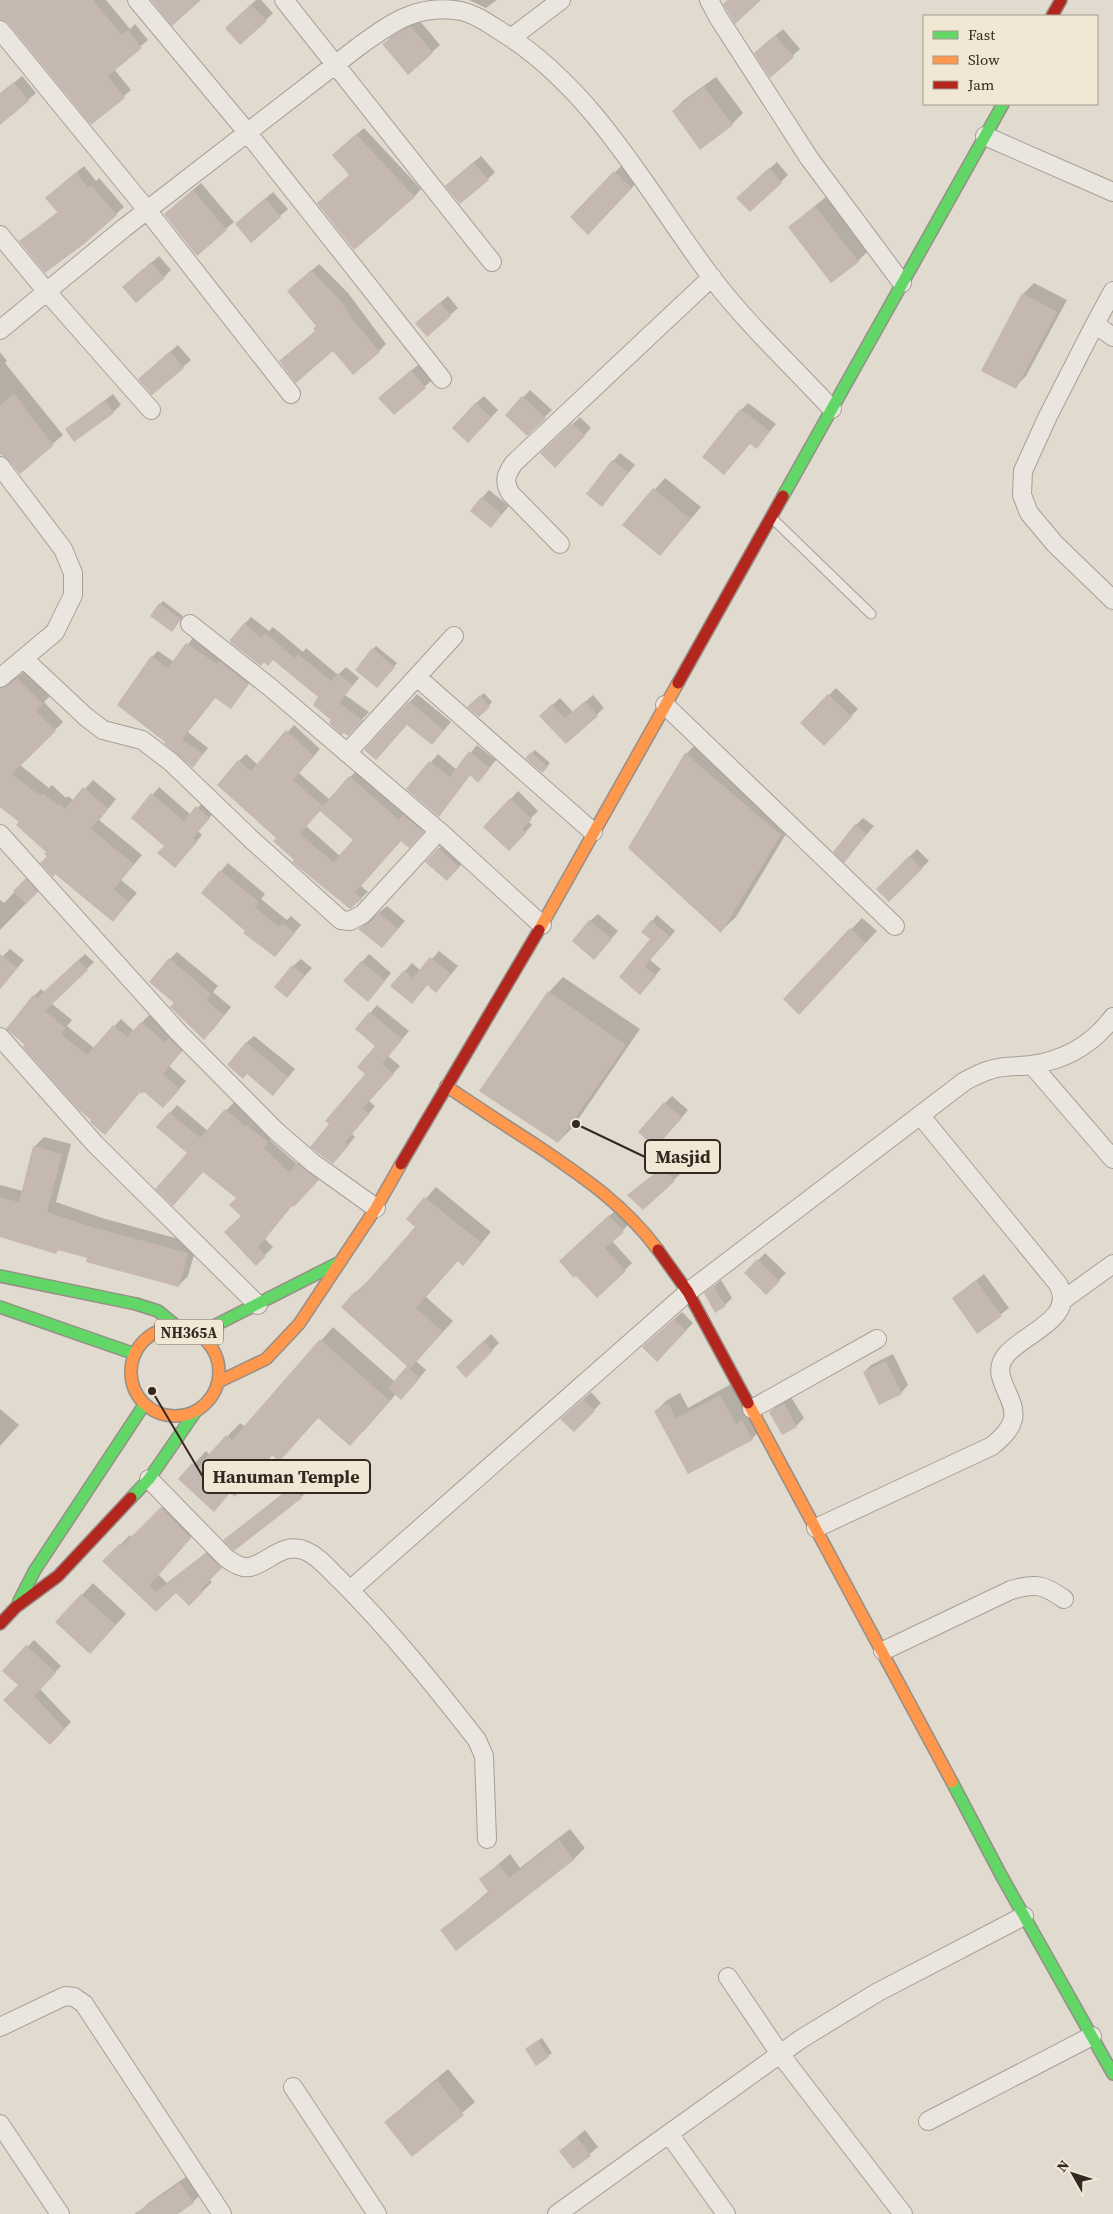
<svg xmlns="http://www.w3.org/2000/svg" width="1113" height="2214" font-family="'Source Serif 4',serif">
<rect width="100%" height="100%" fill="#e1dacf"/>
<path fill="#0003" fill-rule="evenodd" d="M0,0h106l24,29 5,-5 13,16 -34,29 17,21 -40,33 -86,-104 -5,1z
M256,0h5l12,13 -7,7 -32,1z
M469,0h28l-11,8z
M419,20l21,25 -32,28 -24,-29 7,-7z
M783,29l17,20 -30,27 -7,-30z
M22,76l14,17 -36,31v-30z
M716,77l27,36 -11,11 -59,-13 11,-11z
M364,128l57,61 -7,8 -64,-22 -9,-27z
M481,156l14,16 -7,7h-34z
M626,161l17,15 -44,46 -28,-5z
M777,162l11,13 -38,36 -5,-20z
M84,166l12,15 3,-3 25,29 -40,36 -64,-2 38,-29 -4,-21z
M201,183l33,39 -37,32 -24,-47z
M273,192l15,17 -37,32 -7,-24z
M827,196l42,54 -11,11 -69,-34z
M159,256l12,14 -7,7 -33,3z
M319,264l29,29 38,51 -7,7 -63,-20 2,-5 -22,-42z
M1034,283l33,17 -41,76 -11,11 8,-93z
M448,296l10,12 -31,27 -3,-19z
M178,345l13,15 -39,33 -5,-21z
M0,352l7,9 -2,2 58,72 -43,37 -11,-14 -9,-6z
M419,364l13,16 -38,34 -7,-23z
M530,390l22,20 -25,24 -21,-19z
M113,394l8,11 -8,7 -46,17z
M484,396l14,14 -22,24v-31z
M748,403l28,21 -19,23 -6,-4 -10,-33z
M580,417l11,11 -36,38 -13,-13z
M620,453l15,12 -33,40 11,-44z
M665,478l36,29 -41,48 -36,-30z
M489,490l20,16 -18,21 -20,-16z
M163,601l20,15 -8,11 -15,-23z
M251,617l18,14 4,-4 30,25 3,-4 32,27 8,-8 13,11 -14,17 24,17 -14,15 -22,-7 -13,-23 -76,-73z
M193,638l61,39 -23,30 -15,-10 -28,35 20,16 -15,18 -28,-23 -13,-86 6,-6 16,11z
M376,646l21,17 -17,20 -7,-34z
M26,670l25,25 -7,7 19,20 -43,43 29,23 3,-3 14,13 2,-2 6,5 19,-21 23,19 -17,21 43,35 -21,25 16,13 -24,27 -65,-64v-4l-48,-50v-117l6,-6 10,-1z
M836,688l22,21 -34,35 -22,-21z
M484,693l8,9 -13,14 -10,-9z
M417,694l34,28 -12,14 -7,8 -24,-20 -42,26z
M593,695l11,13 -38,35 -25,-27 19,-18 13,14z
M294,725l26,24 -21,24 30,26 27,-28 73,54 -13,14h-14l-41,47 7,6 -18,16 -55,-48 -17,-22 -39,-77 7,-7 12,11zM320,810l34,30 -14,16 -34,-30z
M701,739l94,80 -59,98 -15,14 -91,-83 56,-94z
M477,745l19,15 -18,21 -7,-7 -32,41 -31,-26 30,-35 19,16z
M535,750l15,13 -8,9 -15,-14z
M159,787l32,28 13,-14 11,10 -17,20 4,4 -21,25 -48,-42z
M518,791l20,20 -10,10 4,4 -15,17 -32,-15z
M863,818l11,8 -30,35 12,-36z
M446,842l20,17 -11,13 -17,-23z
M917,849l12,12 -40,39 -11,-11z
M228,863l37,31 -4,5 26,21 4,-4 10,9 -19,23 -80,-55z
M33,873l11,12 -44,45v-30l4,3z
M387,906l18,15 -23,26 -22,-19z
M598,914l20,17 -17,20 -11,-30z
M657,915l18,16 -25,29 11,9 -16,18 -25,-10 32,-38v-18z
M862,918l15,13 -67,71 -25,-3z
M10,949l14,11 -24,29v-30z
M439,951l19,15 -15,18h-15l-9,11 -14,-24 7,-8 9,8z
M177,952l41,34 -5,6 18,15 -20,25 -36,-29 -5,-44z
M85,954l9,8 -43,41 21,17 -5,6 27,22 27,-29 13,12 15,-16 24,20 15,9 -19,22 17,15 -16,19 -26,-10 -3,1 -36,43 -12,-14 -59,-124 7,-7 3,3z
M369,954l22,19 -16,20 -13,-31z
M301,959l11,9 -25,28 6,-30z
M563,977l77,52 -67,98 -15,15 -9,-150z
M377,1005l32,26 -21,25 12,10 -31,35 6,5 -23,28 3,3 -15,18 -9,-31 36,-50 10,-28 -21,-17z
M254,1036l41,33 -15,18 -34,-44z
M672,1096l16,14 -25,29 2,-36z
M234,1102l20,18 21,14 -5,6 27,24 8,-8 20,16 -33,33 -27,34 8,8 -17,17 -18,-66 -49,-46 -31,-25 19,-22 31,26z
M44,1137l27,7 -15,58 46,16 95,26 -9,32 -9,9 -120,-36 -3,3 -56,-16v-51l23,6 11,-44z
M670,1161l11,12 -7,7 -45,15z
M436,1187l55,45 -28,32 -5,-4 -32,37 27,24 -37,40 10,9 -18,21 -12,3 -33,38 -44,-15 -40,43 -6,-6 -38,42 -4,-4 -17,18 -34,-31 26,-28 4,4 30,-32 5,4 88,-100 62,55 14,-16 -53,-74 11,-10 1,1 49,-56 -9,-8z
M617,1209l13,14 -18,18 20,22 -7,7 -57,-16z
M765,1253l21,20 -20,20 -20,-20z
M984,1274l25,34 -31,24 -25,-34z
M721,1280l11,18 -7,7 -19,-12z
M682,1312l11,11 -36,37 -6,-20z
M491,1334l8,9 -33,33 -8,-9z
M893,1354l15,31 -7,8 -37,-21 7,-7z
M731,1384l32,43 -11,12 -63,34 -33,-62 11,-11 13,-7 8,15z
M591,1392l10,11 -27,27 -5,-18z
M791,1397l13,21 -8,8 -26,-14 8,-7z
M0,1409l19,16 -19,21z
M301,1479l8,11 -8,7 -66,52 -10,-9z
M172,1498l28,29 -42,47 9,9 50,-39 14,14 -22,21 3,3 -23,23 -13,-14 -20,20 -52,-50 26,-26 2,3z
M93,1583l33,31 -25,27 -44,-19z
M34,1640l27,26 -21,23 31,33 -21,21 -30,-58 -16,-14z
M570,1829l15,19 -11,11 -118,90 -14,-18 47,-40 -9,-11 30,-26 10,14z
M542,2038l10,15 -16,11 -10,-15z
M448,2069l27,33 -63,53 -27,-33z
M585,2130l13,17 -25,21 -13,-17z
M187,2176l13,19 -7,7 -18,12h-33l-2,-3 7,-7z"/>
<path fill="#c4b8b0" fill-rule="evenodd" d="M0,0h93l29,35 6,-5 14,18 -34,28 17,22 -34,27 -83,-102 -8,-3z
M151,0h50l-29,26z
M727,0h34l-26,24 -12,-20z
M251,4l16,17 -27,24 -15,-17z
M411,26l22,27 -25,22 -26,-31z
M775,35l19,22 -24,21 -16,-25z
M14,82l15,19 -29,24v-32z
M704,87l29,38 -33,25 -28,-39z
M356,134l59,63 -61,53 -37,-47 32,-28 -17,-20z
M473,162l16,18 -29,24 -15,-18z
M769,168l13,15 -32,29 -14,-14z
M614,171l18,17 -44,47 -18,-18z
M76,172l12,15 3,-2 26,30 -33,29 -39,29 -26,-32 39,-28 -13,-15z
M193,190l34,40 -30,26 -33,-42z
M265,198l16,19 -30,26 -16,-19z
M815,206l44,56 -28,21 -43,-56z
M151,262l14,16 -29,25 -14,-16z
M311,270l30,31 13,20 26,31 -27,23 -20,-24 -37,32 -17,-22 36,-30 -2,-2 3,-3 -29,-35z
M1022,293l35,19 -41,77 -35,-18z
M440,302l11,14 -24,21 -12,-14z
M170,351l14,17 -32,27 -14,-16z
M411,370l15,18 -32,27 -16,-17z
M14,393l12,15 -1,1 29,36 -34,29 -12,-14 -8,-6v-49z
M522,396l24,22 -19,18 -22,-21z
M105,400l9,13 -40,29 -9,-13z
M476,402l15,16 -23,25 -16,-15z
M740,409l30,22 -13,18 -7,-5 -26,31 -22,-18z
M572,423l13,13 -30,32 -15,-15z
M612,460l16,12 -26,35 -16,-13z
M653,488l38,31 -31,37 -38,-31z
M481,497l21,17 -11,14 -21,-17z
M159,603l22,16 -9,13 -22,-16z
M244,623l17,15 4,-5 30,25 3,-4 33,27 7,-8 15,12 -14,18 24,17 -15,16 -4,-3 -2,2 -13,-12 2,-3 -18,-15 5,-8 -45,-37 -5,6 -4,-4 -3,4 -30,-23 -1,-3z
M186,643l31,21 3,-3 29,23 -18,25 -16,-11 -33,41 21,15 -10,14 -29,-25 1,-1 -48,-37 34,-49 17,12z
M372,648l23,19 -18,21 -22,-18z
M17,678l26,26 -7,7 20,20 -44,43 28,22 3,-3 14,12 2,-2 6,6 18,-22 25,21 -17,21 43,35 -20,25 15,13 -16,20 -58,-48 -2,3 -13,-14 7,-7 -3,-2 2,-2 -30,-27 3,-3 -19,-15v-119l6,-2z
M828,694l24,23 -28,29 -24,-23z
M480,695l10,12 -11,10 -12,-10z
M409,701l35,29 -12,15 -25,-20 -31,35 -12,-10z
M585,701l13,15 -32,28 -27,-28 13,-12 13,14z
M286,730l28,26 -21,24 30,26 26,-30 50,44 4,-5 21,17 -15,16 -8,-7 -43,48 -3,4 7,6 -12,10 -58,-47 2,-2 -21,-19 3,-3 -59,-53 21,-25 13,11zM320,811l33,29 -20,22 -33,-28z
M469,751l21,17 -12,15 -8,-8 -31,42 -33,-28 23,-28 21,16z
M531,752l17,15 -6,6 -17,-15z
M685,753l96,82 -60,98 -93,-85z
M151,793l33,28 12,-15 14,12 -17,20 4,4 -22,26 -18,-15 7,-7 -33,-28z
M510,798l22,21 -10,10 4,4 -17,18 -26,-24z
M855,824l12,10 -23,29 -11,-11z
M438,848l21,19 -12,14 -22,-19z
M909,856l13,13 -33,33 -13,-13z
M220,870l39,32 -4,5 24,20 4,-4 12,10 -20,24 -32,-24 2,-2 -44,-38z
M26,878l12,14 -12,12 -13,-13z
M379,913l19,16 -16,19 -24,-19 13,-8z
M589,920l23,19 -18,21 -22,-19z
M651,920l19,17 -25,29 11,10 -16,19 -21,-18 31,-38 -9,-7z
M850,928l16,15 -67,72 -16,-16z
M0,954l17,14 -17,21z
M430,957l21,17 -15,19 -9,-8 -15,19 -22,-18 14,-16 9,8z
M169,958l42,36 -5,6 18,15 -20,25 -34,-33 4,-4 -25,-21z
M78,960l10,10 -43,41 21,17 -5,6 26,21 26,-30 14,12 14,-15 24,20 4,-4 13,13 -19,23 17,15 -17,19 -19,-16 -2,2 -2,-2 -35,43 -13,-11 -2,-2 1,-2 -13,-11 -55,-62 1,-3 -18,-15 27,-34 4,3z
M361,961l24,20 -17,21 -25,-21z
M292,965l13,11 -18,22 -13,-11z
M548,991l78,54 -68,98 -79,-52z
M369,1012l34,27 -21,25 12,10 -31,34 6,6 -24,28 4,3 -16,19 -23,-17 19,-23 -4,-3 40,-47 -8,-7 18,-21 -20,-17z
M246,1042l42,35 -15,19 -26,-22 -4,5 -16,-14z
M664,1102l18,16 -27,30 -17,-16z
M225,1109l21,18 1,-2 21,17 -4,6 25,24 8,-9 22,17 -25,27 -2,-1 -34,41 8,9 -10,10 -32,-34 17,-16 -12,-11 7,-7 -33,-26 -30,34 -18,-17 32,-36 -31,-26 13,-15 31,26z
M33,1146l29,8 -15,58 45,15 96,26 -9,34 -93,-25 1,-4 -29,-8 -2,4 -56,-17v-40l19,5z
M663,1167l12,14 -32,29 -16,-15z
M424,1197l58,46 -19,23 -5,-5 -42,47 27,24 -33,37 -69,-62 14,-16 2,2 58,-66 -9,-8z
M609,1215l15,17 -19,16 21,23 -29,27 -21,-22 -2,2 -15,-17z
M757,1259l23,22 -14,14 -22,-22z
M976,1280l26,36 -25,18 -25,-36z
M713,1286l13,20 -11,7 -11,-20z
M674,1319l12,12 -29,31 -15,-15z
M320,1339l70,62 -40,45 -32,-28 -39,44 -7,-7 -37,42 -5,-4 -16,19 -36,-33 14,-16 5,5 29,-33 6,5z
M483,1341l10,10 -27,27 -10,-11z
M886,1361l16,33 -23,11 -16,-33z
M407,1366l13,12 -19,22 -13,-12z
M720,1395l16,29 6,-4 11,20 -65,34 -34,-63 14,-8 8,15z
M583,1399l12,12 -21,21 -14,-13z
M784,1403l13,24 -15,8 -13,-23z
M293,1486l9,12 -68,53 -11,-11z
M161,1507l30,31 -41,47 6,7 50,-39 16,15 -22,22 3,2 -14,14 -13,-13 -20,19 -54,-51 17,-17 3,2z
M81,1594l35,31 -26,29 -35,-32z
M26,1645l30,28 -22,23 31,33 -15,16 -47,-45 15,-15 -16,-14z
M559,1839l15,21 -118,91 -16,-21 49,-37 -10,-14 20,-15 10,14z
M538,2040l11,17 -13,9 -11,-17z
M437,2080l27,35 -52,42 -28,-35z
M577,2137l14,19 -18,13 -14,-18z
M180,2183l14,20 -16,11h-44z"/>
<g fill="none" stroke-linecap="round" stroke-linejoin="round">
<g stroke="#a69f97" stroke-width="11">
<path id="lane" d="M774,520l97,94"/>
</g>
<g stroke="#a69f97" stroke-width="20">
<path id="street" d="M137,0l110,132 195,247
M284,0l208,262
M709,0l9,17 91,141 93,125
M0,30l147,180 144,184
M511,38l50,-38
M985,136l128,56
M0,235l47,57 104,118
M1113,291l-18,33 18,13
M1095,324l-47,92 -25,55 -1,24 7,18 26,31 58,56
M0,330l124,-102 234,-181c33,-24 60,-44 103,-36 15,3 31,15 44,23 92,59 143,159 207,244 36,47 80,88 120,131
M0,466l63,83 10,24v22l-18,37 -55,46
M560,544l-49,-50c-8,-12 -5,-20 3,-31l198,-186
M190,624l81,64 168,143 103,94
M24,659l62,58 17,13 39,10 29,22 81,78 89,80 9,1 13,-7 76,-83
M417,677l176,155
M665,705l230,221
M347,753l107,-117
M0,834l178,198 98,99 37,32 63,45
M0,1037l95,107 163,161
M1032,1065l81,94
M1063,1300l50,-36
M752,1409l125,-70
M149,1479l77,79c6,4 15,11 24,9 20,-5 33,-26 56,-16 14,6 24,20 35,30 49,49 93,104 136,159l7,16 3,83
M816,1528l176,-82c8,-7 18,-15 21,-27 5,-22 -26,-43 -6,-65 18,-21 70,-36 51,-70l-138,-169
M350,1590l338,-298 277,-211c8,-4 17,-9 25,-11 13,-5 29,-3 42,-5 33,-5 61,-21 81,-48
M883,1651l128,-61c24,-7 32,-6 53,9
M728,1977l52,77 123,160
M0,2027l65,-31 9,1 10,7 138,210
M293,2087l84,127
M928,2121l164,-85
M0,2124l60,90
M669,2134l57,80
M557,2214l244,-175 77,-47 146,-76"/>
</g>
<g stroke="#968f87" stroke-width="14">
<path id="fast" d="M783,496l220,-392
M0,1276l136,28 22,7 22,18
M0,1307l135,47
M198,1334l140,-71
M131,1498l18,-19 47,-68
M19,1601l16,-31 109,-165
M952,1782l49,93 112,199"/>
</g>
<g stroke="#968f87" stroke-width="14">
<path id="slow" d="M539,930l139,-247
M446,1086c30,20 60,40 90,59 47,32 88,59 122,105
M131 1372a44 44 0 1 1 88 0a44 44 0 1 1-88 0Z
M218,1382l48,-23 33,-35 77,-116 25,-44
M748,1403l204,379"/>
</g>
<g stroke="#968f87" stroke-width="14">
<path id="jam" d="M1052,16l9,-16
M678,683l105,-187
M401,1164l138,-234
M658,1250l30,42 60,111
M0,1624l16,-17 42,-31 73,-78"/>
</g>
<use href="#lane" stroke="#eae6df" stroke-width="9"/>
<use href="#street" stroke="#eae6df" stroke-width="18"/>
<use href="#fast" stroke="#63d668" stroke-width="11"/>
<use href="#slow" stroke="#ff974d" stroke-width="11"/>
<use href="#jam" stroke="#b3261e" stroke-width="11"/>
</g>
<g text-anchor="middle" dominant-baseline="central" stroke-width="4" stroke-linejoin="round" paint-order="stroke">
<rect fill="#f1e7d5" stroke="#6d6156" stroke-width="1" x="155" y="1319.5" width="68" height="25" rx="4"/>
<g font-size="15" font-weight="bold" fill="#342820">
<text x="189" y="1332">NH365A</text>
</g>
</g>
<path fill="none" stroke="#342820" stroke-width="2" d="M576 1124L645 1157M152 1391L203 1477"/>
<g fill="#342820" stroke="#f1e7d5" stroke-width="2">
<circle cx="576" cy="1124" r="5"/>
<circle cx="152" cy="1391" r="5"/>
</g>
<g fill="#f1e7d5" stroke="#342820" stroke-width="2">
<rect x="645" y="1140" width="75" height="33" rx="5"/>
<rect x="203" y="1460" width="167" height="33" rx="5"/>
</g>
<g font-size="18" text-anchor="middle" font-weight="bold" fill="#342820">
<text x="683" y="1163">Masjid</text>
<text x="286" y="1483">Hanuman Temple</text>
</g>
<rect x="923" y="15" width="175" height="90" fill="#f1e7d5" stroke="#a59b8d"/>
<rect x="933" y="31" width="25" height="8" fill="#63d668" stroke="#a59b8d"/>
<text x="968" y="40" font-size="15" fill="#342820">Fast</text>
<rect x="933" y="56" width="25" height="8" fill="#ff974d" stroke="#a59b8d"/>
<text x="968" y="65" font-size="15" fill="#342820">Slow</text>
<rect x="933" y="81" width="25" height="8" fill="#b3261e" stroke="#a59b8d"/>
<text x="968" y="90" font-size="15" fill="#342820">Jam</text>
<g transform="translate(1073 2174) rotate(309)" stroke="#f1e7d5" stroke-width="4" paint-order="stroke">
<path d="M0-4L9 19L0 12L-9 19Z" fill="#342820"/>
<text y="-8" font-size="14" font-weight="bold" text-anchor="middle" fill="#342820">N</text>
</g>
</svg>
